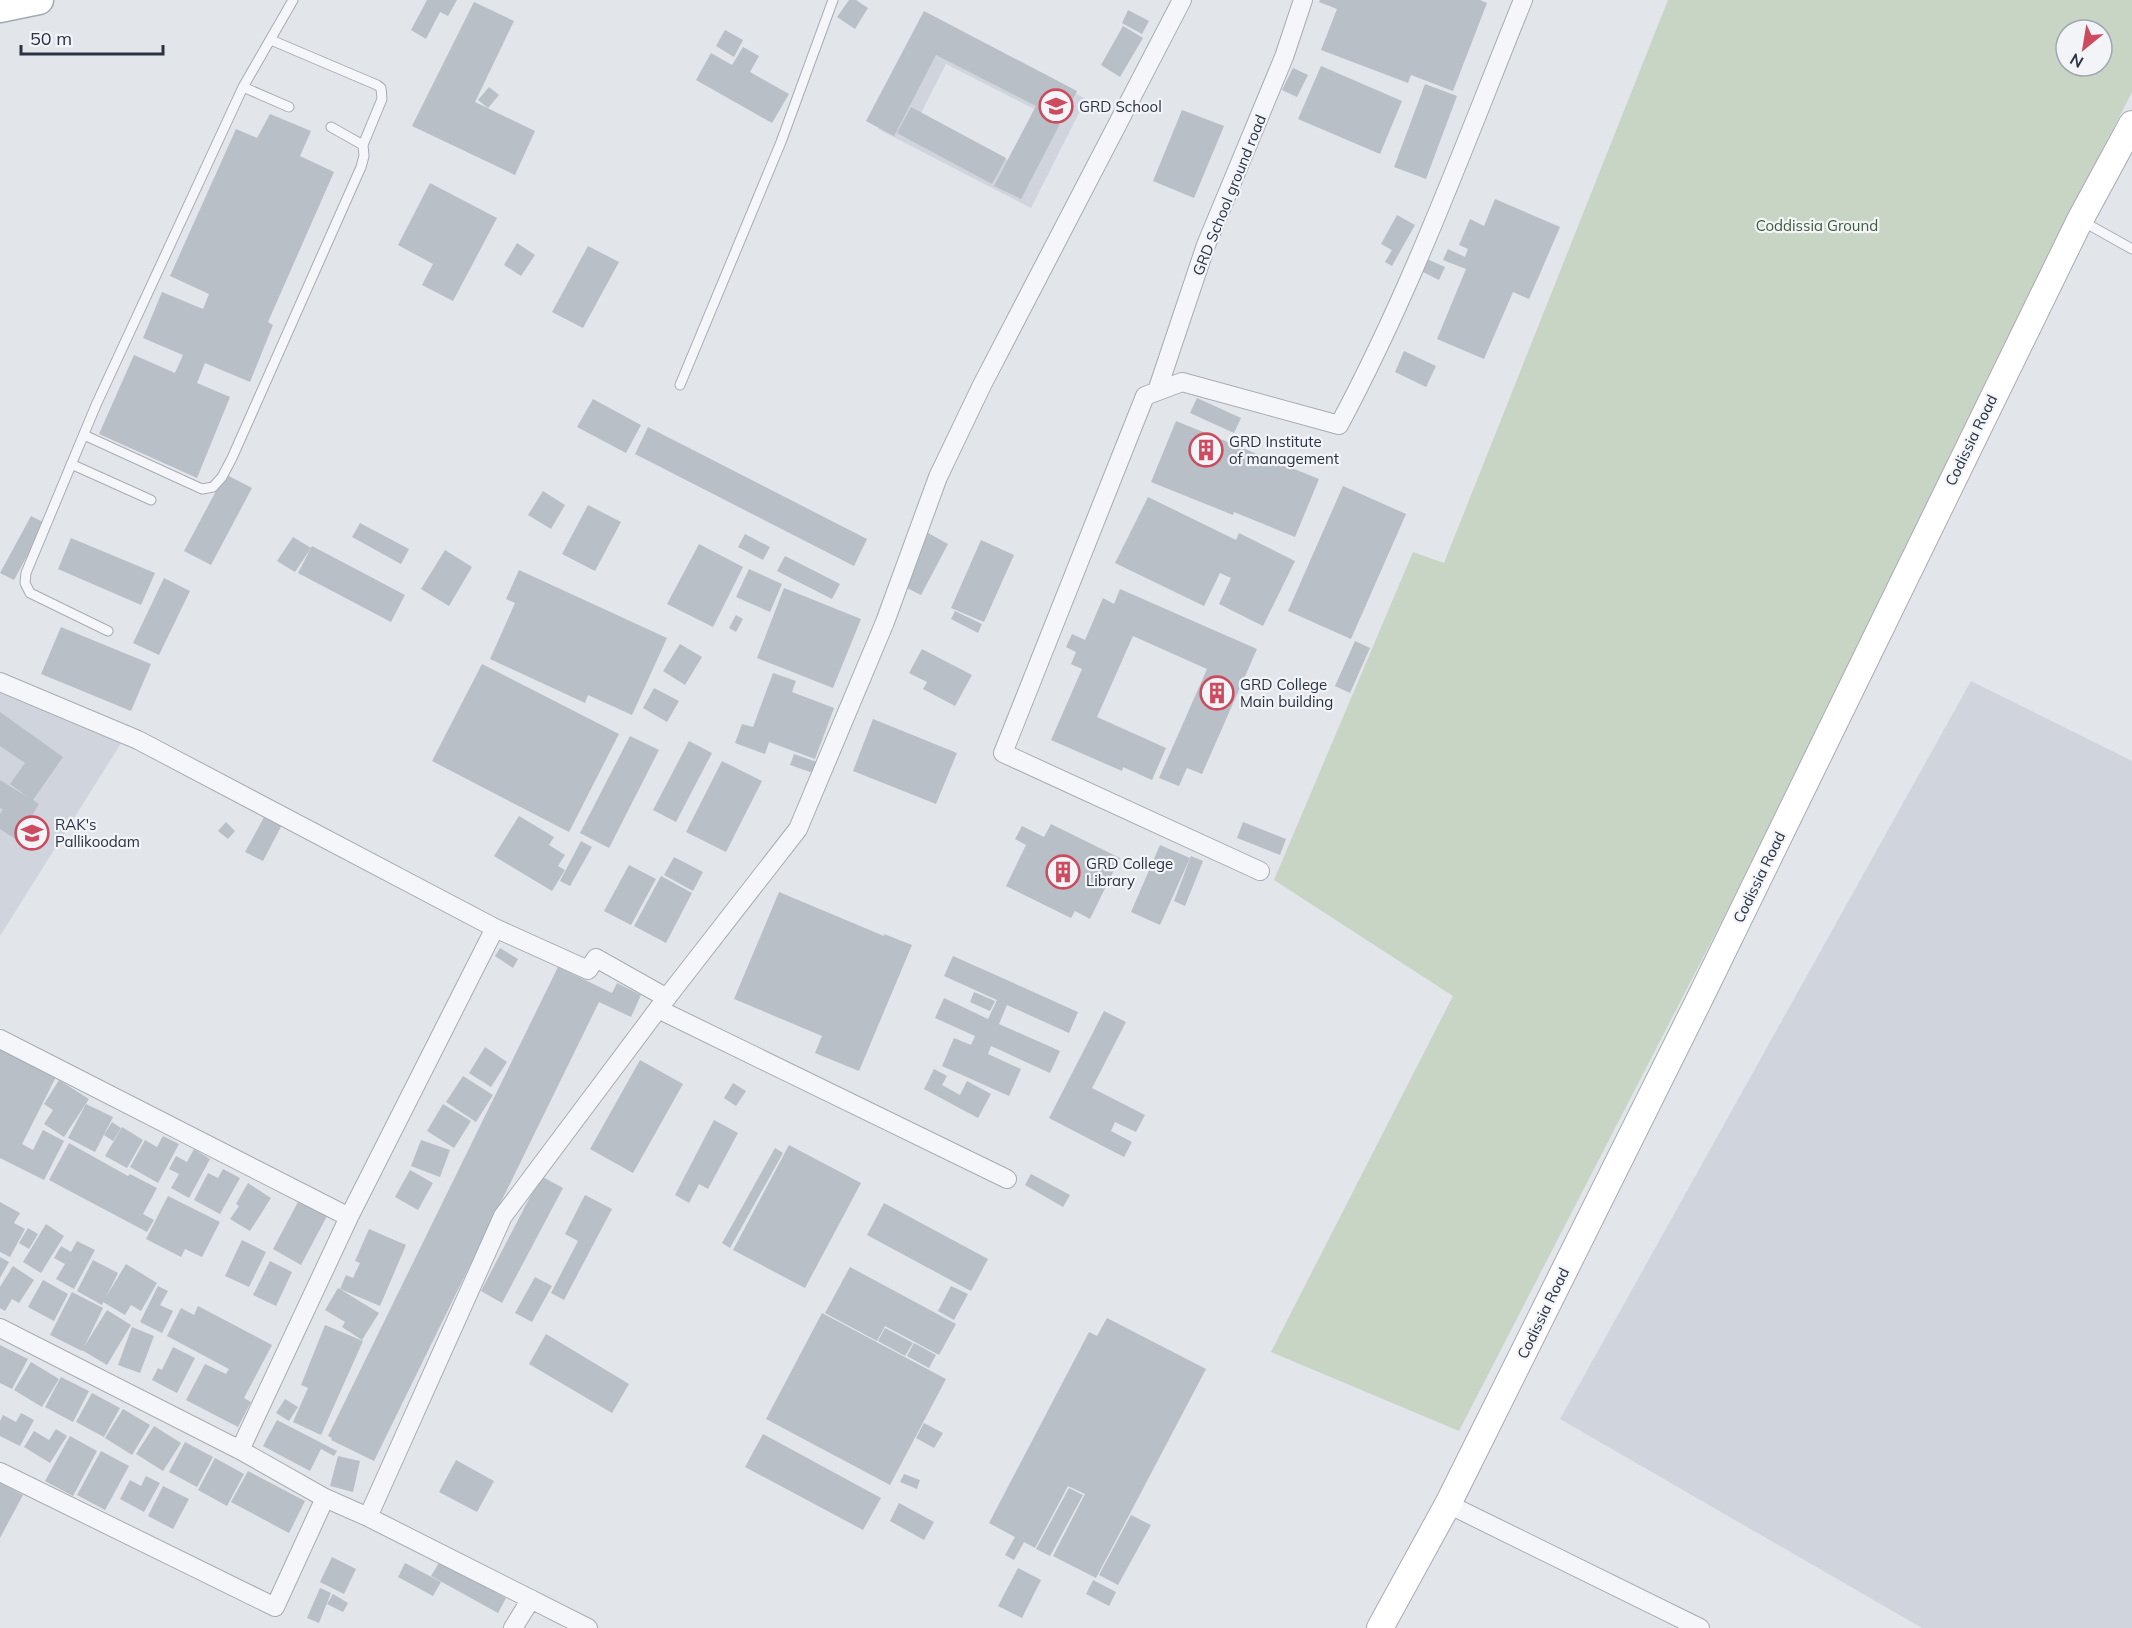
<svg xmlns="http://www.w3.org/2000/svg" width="2132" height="1628" font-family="Mulish,sans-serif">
<rect width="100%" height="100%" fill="#e2e5ea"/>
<path fill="#d0d4dc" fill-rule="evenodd" d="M933,20l153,79 -55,109 -153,-79zM946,64l98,50 -27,51 -97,-50z
M0,672l130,57 -130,207z
M1971,681l161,80v867h-210l-362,-209z"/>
<path fill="#c8d4c4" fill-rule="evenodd" d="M1668,0h464v92l-66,129 -338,688 -269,522 -188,-79 182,-356 -179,-116 139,-328 31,11zM2066,30h36v36h-36z"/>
<path fill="#b9bfc7" d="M427,0h30l-9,16 -8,-4 -14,27 -15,-9z
M849,0h7l12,8 -13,21 -18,-12z
M1320,0h160l7,3 -34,88 -42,-16 -3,8 -87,-33 16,-41 -18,-7z
M474,2l40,19 -39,81 60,29 -20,44 -103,-49z
M1128,10l21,11 -7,13 -20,-11z
M924,11l153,80 -56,108 -27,-13 42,-80 -100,-51 -42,81 -28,-15z
M1123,26l20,12 -23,39 -19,-12z
M725,30l18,10 -9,17 -18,-11z
M743,47l16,9 -9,16 39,22 -17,29 -76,-43 15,-27 21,12z
M1321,66l81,35 -22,53 -82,-35z
M1293,68l15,7 -11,22 -15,-7z
M1425,84l32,12 -31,83 -32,-12z
M489,87l10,8 -11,13 -10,-8z
M911,107l95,51 -14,26 -95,-51z
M1182,110l42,16 -30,72 -41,-17z
M270,114l41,17 -11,25 34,16 -66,150 5,3 -23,57 -45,-19 -8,20 33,14 -33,81 -98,-44 35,-79 41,18 8,-18 -40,-17 19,-46 41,17 6,-15 -39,-18 66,-147 21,9z
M430,183l67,35 -44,83 -31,-16 11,-21 -35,-19z
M1495,199l65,28 -31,72 -16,-7 -29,67 -47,-20 29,-70 -23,-9 5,-11 17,8 3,-8 -9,-4 11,-26 14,7z
M1397,215l18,10 -23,41 -7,-4 7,-12 -11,-6z
M517,243l18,12 -14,21 -17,-11z
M588,246l31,16 -36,66 -31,-16z
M1427,259l18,8 -6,13 -18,-9z
M1404,351l32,15 -10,21 -31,-15z
M1197,398l44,20 -7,15 -44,-20z
M593,399l48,26 -15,28 -49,-26z
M1176,421l143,58 -24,58 -61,-25 -1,3 -82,-33z
M648,427l219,112 -13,27 -219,-112z
M225,474l27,14 -41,77 -27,-14z
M1343,486l63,28 -55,125 -63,-28z
M543,491l22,14 -14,24 -23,-14z
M1148,497l88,43 3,-7 56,28 -32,65 -44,-22 12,-26 -11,-5 -16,33 -89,-43z
M588,505l33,17 -26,49 -33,-17z
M31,516l14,7 -31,57 -14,-7z
M360,523l49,26 -8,15 -49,-27z
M928,533l20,11 -27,51 -20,-10z
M745,534l25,13 -7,13 -25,-13z
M293,537l18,11 -16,24 -18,-11z
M71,538l84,35 -14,32 -83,-36z
M981,540l33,15 -30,67 -33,-14z
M699,544l44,23 -30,60 -46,-23z
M312,546l93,49 -14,27 -93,-49z
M445,550l27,17 -23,39 -28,-17z
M785,556l55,28 -8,15 -55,-28z
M749,569l33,15 -12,28 -34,-15z
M519,570l148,68 -35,77 -44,-20 -3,8 -95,-44 25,-56 -9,-4z
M164,578l26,13 -31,64 -26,-12z
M784,588l77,31 -28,69 -76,-30z
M1120,589l137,60 -55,125 -15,-6 -8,18 -20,-8 48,-109 -74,-33 -36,81 69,31 -14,32 -29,-13 -1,4 -71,-31 31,-71 -11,-5 5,-12 -10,-5 6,-13 13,6 18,-42 11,6z
M955,611l27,13 -4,9 -27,-14z
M736,615l7,4 -7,13 -7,-4z
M61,627l90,37 -20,47 -90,-37z
M1355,641l15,7 -20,45 -15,-7z
M680,644l22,13 -17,28 -22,-14z
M922,649l50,26 -17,31 -32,-17 4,-7 -18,-9z
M482,664l137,70 -50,98 -137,-71z
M773,673l23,8 -4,11 42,16 -19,51 -46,-17 -4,12 -30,-11 7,-19 11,3z
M654,688l25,13 -12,21 -24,-14z
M0,712l63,45 -30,43 6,4 -22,36 -17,-11v-15l3,-5 -3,-1v-28l29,18 -19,-14 15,-21 -25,-17z
M873,719l84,34 -21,51 -83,-33z
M630,736l29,14 -50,98 -29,-15z
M689,741l23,12 -36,69 -23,-12z
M794,754l23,8 -4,11 -23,-8z
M722,761l40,20 -36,71 -40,-20z
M268,810l17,9 -22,42 -18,-9z
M519,816l35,21 -5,8 16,10 -7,11 7,4 -13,21 -58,-35z
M226,822l9,9 -7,8 -10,-8z
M1243,822l43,17 -6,16 -43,-17z
M1051,824l69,34 -30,61 -15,-8 -4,7 -65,-32 20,-41 -11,-6 7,-13 22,11z
M581,841l11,6 -22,39 -10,-5z
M1160,845l30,13 -30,67 -29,-13z
M1191,856l12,5 -18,45 -11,-5z
M674,857l29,15 -10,19 -29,-16z
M629,865l27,14 -25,46 -27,-14z
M661,876l31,17 -26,50 -32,-17z
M779,892l105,44v-2l28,11 -53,126 -44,-18 7,-17 -88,-37z
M500,948l18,11 -5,9 -18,-12z
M953,956l125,56 -9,21 -62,-28 -8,19 61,27 -10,22 -59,-27 -3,8 33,15 -12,27 -67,-30 12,-28 17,7 4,-9 -40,-18 9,-20 44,21 9,-19 -53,-24z
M558,967l54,26 5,-10 24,12 -10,22 -32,-15 -225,459 -43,-21 1,-2 -4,-2z
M974,992l21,9 -5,10 -20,-9z
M1104,1011l22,11 -34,66 53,27 -9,17 -21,-10 -4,9 21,11 -8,15 -75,-39z
M0,1046l57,29 -35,69 11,6 10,-20 21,11 -20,39 -44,-22z
M485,1047l22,15 -16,25 -22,-14z
M640,1060l43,24 -50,89 -43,-24z
M934,1069l13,7 -5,9 18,10 7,-14 24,13 -13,24 -54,-29z
M463,1076l30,19 -17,27 -30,-20z
M59,1080l30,19 -25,38 -20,-13 9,-14 -9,-6z
M733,1083l13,8 -10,15 -12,-8z
M86,1104l27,13 -18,35 -27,-14z
M443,1104l28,17 -17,27 -27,-17z
M714,1120l24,13 -30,56 -9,-5 -10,19 -14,-8z
M112,1122l9,6 -8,13 -9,-6z
M122,1127l21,13 -16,28 -22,-12z
M163,1136l16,8 -21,39 -28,-16 15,-27 12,7z
M421,1140l29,10 -10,27 -29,-11z
M69,1143l59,33 2,-2 27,14 -14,26 11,6 -7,12 -98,-52z
M789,1145l72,38 -56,105 -72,-38z
M775,1148l8,5 -53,95 -8,-5z
M194,1149l16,10 -21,39 -18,-10 8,-14 -10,-5 7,-13 11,6z
M223,1169l17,9 -20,36 -26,-14 14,-27 10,5z
M410,1170l23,13 -15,27 -23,-13z
M1031,1174l39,21 -7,12 -38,-22z
M541,1176l22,12 -61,115 -21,-12z
M248,1183l23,15 -21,33 -20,-12 9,-13 -3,-2z
M585,1195l27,14 -48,91 -13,-7 27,-52 -13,-7z
M168,1196l52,26 -18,35 -17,-8 -4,8 -35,-18z
M299,1200l28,16 -26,49 -28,-16z
M0,1202l20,11 -6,10 11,6 -15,28 -10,-5z
M884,1203l104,56 -17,32 -104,-56z
M46,1224l18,12 -23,37 -18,-11z
M28,1228l10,6 -9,15 -10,-6z
M369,1229l37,16 -26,61 -40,-17 6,-14 7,3 7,-15 -5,-2z
M242,1240l24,12 -17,35 -24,-11z
M77,1241l18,9 -21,39 -18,-10 9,-15 -11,-6 7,-12 10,6z
M0,1257l9,5 -9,16z
M93,1260l25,13 -12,24 20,-33 31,19 -16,28 -10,-6 -6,10 -22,-13 -1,3 -25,-14z
M270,1261l22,11 -16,34 -23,-11z
M13,1266l21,14 -15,23 -7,-4 -7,12 -5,-3v-21z
M850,1267l106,57 -17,31 -54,-29 -8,15 -52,-28z
M535,1277l17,9 -20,36 -17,-9z
M43,1280l25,14 -14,27 -26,-14z
M158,1286l10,5 -8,14 13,6 -11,22 -22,-11z
M951,1286l17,8 -14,26 -16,-9z
M338,1288l41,25 -17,27 -20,-13 3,-5 -20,-12z
M72,1292l31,16 -21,43 -32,-16z
M198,1306l74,39 -28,53 7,4 -13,25 -52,-27 19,-36 21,10 3,-5 -62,-33 14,-28 13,7z
M107,1310l24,15 -24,40 -25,-15z
M822,1313l124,66 -56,106 -124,-66z
M1107,1318l99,51 -110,209 -43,-22 32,-62 -17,-8 -33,62 -11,-6 -10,18 -9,-5 10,-18 -26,-14 100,-191 8,4z
M325,1325l38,16 -42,94 -28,-13 15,-34 -7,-3z
M132,1327l22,9 -14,37 -22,-8z
M885,1328l28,15 -8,13 -27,-15z
M546,1334l83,50 -17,29 -83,-49z
M914,1343l22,12 -7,13 -22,-12z
M0,1345l28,14 -16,30 -12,-6z
M173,1347l22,11 -18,35 -25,-13 6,-12 4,2z
M31,1362l28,17 -17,28 -28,-17z
M61,1377l28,14 -16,31 -28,-15z
M92,1393l28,15 -16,29 -28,-15z
M285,1399l13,8 -9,14 -13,-8z
M123,1409l27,16 -18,30 -27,-17z
M21,1413l13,7 -14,26 -20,-10v-15l3,-6 13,7z
M277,1420l60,31 -3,5 -13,-7 -11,22 -47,-25z
M924,1423l19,10 -9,15 -18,-10z
M154,1426l27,17 -18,28 -27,-17z
M56,1429l11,7 -17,27 -26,-16 10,-16 15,9z
M763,1434l118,64 -18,32 -118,-63z
M70,1436l27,15 -24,45 -28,-15z
M185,1442l28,15 -16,30 -28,-15z
M101,1451l28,15 -24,44 -28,-15z
M338,1456l22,5 -7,31 -23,-6z
M215,1458l29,16 -17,32 -29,-16z
M456,1460l38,21 -17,31 -38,-20z
M248,1471l57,30 -16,32 -58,-31z
M904,1474l16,6 -3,9 -17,-7z
M146,1476l14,7 -16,29 -24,-13 10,-19 11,6z
M0,1483l23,12 -23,43z
M163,1486l26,13 -16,30 -25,-13z
M1069,1488l14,7 -33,61 -14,-7z
M899,1503l35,19 -10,18 -34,-19z
M1131,1515l20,10 -33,60 -19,-10z
M332,1557l24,12 -12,25 -24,-12z
M440,1561l66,37 -8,15 -67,-37z
M405,1563l36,19 -8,14 -35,-19z
M1018,1568l23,12 -19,38 -24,-12z
M1093,1580l23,12 -7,14 -23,-12z
M320,1588l11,5 -12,30 -12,-5z
M333,1594l15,9 -5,9 -16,-8z"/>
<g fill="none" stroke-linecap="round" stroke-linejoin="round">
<g stroke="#a7acb4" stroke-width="11">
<path id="lane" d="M271,40l106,45 4,3 1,11 -19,46
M243,87l46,20
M2082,221l50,28
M680,385l101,-243 52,-142
M84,435l118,54 11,-2 9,-10 10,-19 129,-291 3,-11 -1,-11 -32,-18
M71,464l80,36
M108,631l-78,-38 -5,-10 1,-10 70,-168 147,-318 50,-87"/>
</g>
<g stroke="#a7acb4" stroke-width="20">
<path id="street" d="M1157,391l49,-146 78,-188 19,-57
M0,682l138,58 357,188
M1260,871l-257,-118 142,-357 37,-14 157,43c73,-136 126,-282 184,-425
M658,1009l349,170
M0,1039l349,178 -109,233 -240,-122
M349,1217l146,-289 93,42 8,-12 71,40
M0,1472l275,135 50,-109 -85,-48
M325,1498l43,19 135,-301 155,-207 140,-180 87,-207 53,-145 44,-92 200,-385
M1448,1504l252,124
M368,1517l220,111
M513,1628l18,-29"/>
</g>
<g stroke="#a7acb4" stroke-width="28">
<path id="secondary" d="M1380,1628l68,-124 254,-510 378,-774 52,-96"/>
</g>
<g stroke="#a2aab6" stroke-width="31">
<path id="primary" d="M0,8l39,-8"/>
</g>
<use href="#lane" stroke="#f5f6f9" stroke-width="9"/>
<use href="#street" stroke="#f5f6f9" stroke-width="18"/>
<use href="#secondary" stroke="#fff" stroke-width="26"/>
<use href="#primary" stroke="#fff" stroke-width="28"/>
</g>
<defs>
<g id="school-ring" transform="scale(1.725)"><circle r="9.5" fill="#f2f4f8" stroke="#cc4b5f" stroke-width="1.5"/><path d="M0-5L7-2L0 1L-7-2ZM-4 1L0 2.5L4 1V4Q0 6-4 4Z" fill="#cc4b5f"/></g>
<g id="building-ring" transform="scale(1.725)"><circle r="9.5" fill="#f2f4f8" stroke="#cc4b5f" stroke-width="1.5"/><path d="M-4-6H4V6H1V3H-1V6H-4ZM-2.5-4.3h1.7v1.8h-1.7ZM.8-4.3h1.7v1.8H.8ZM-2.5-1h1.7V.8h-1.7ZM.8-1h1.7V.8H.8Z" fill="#cc4b5f"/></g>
</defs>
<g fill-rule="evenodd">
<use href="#school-ring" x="1056" y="106"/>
<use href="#building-ring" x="1206" y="450"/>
<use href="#building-ring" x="1217" y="693"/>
<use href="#school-ring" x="32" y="833"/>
<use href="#building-ring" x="1063" y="872"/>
</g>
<g text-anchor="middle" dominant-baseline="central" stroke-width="4.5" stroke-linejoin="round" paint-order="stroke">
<g font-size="15" fill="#2a3342" stroke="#f2f4f8" text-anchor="start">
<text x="1079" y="106">GRD School</text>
<text x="1229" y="441">GRD Institute<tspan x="1229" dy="17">of management</tspan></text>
<text x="1240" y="684">GRD College<tspan x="1240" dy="17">Main building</tspan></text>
<text x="55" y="824">RAK's<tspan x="55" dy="17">Pallikoodam</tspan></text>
<text x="1086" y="863">GRD College<tspan x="1086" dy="17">Library</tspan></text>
</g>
<g font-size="15" fill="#2a3342" stroke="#f2f4f8">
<text transform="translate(1229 195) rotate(-68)">GRD School ground road</text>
<text transform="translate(1971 440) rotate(-64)">Codissia Road</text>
<text transform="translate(1759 877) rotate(-64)">Codissia Road</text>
<text transform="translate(1543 1313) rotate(-64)">Codissia Road</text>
</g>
<g font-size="15" fill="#3f5d38" stroke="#f2f4f8">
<text x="1817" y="225">Coddissia Ground</text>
</g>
</g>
<g transform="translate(2084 48) rotate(210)"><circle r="28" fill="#f2f4f8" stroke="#a2a7af" stroke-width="1.5"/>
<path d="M0-4.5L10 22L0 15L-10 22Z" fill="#cc4b5f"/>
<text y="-9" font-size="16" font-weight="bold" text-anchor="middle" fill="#2a3342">N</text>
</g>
<path d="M21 45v9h142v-9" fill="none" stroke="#2a3342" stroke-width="3"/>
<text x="30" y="45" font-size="18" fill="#2a3342" stroke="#f2f4f8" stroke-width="4.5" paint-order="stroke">50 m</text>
</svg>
